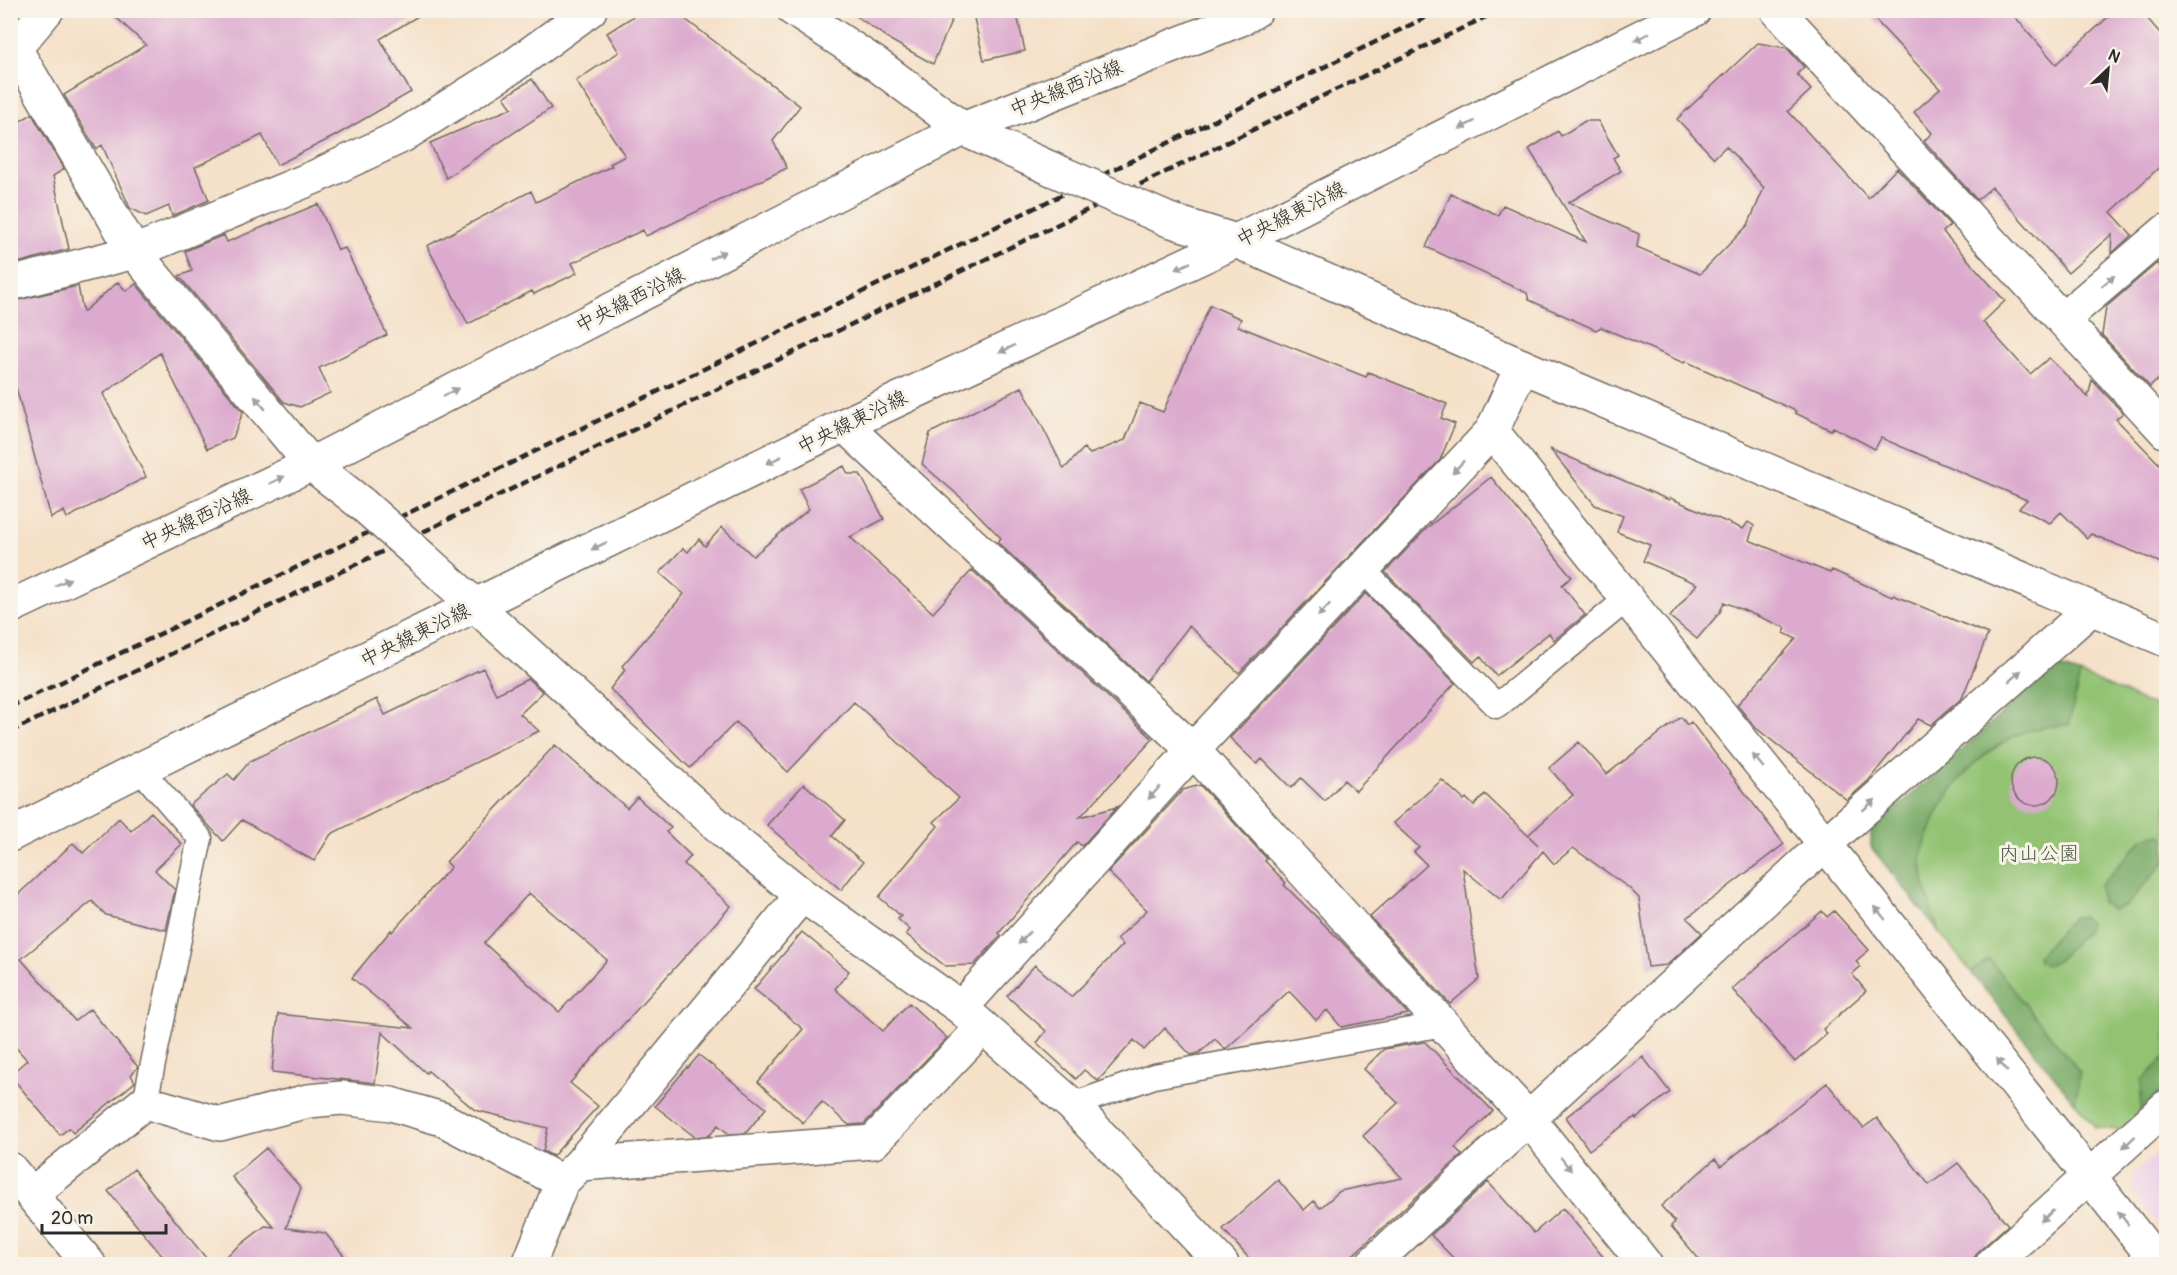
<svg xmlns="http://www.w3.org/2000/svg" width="2177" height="1275" font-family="Pangolin,'Klee One',sans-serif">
<rect width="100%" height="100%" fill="#f7f3e8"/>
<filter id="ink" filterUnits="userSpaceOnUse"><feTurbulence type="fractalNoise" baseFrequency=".0167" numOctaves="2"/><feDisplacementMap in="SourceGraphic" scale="12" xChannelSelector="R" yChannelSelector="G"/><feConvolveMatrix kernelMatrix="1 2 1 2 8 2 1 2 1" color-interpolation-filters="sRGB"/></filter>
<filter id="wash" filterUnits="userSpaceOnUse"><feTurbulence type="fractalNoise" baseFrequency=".008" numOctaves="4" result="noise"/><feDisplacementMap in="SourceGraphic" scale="24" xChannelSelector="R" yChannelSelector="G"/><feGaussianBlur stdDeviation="1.35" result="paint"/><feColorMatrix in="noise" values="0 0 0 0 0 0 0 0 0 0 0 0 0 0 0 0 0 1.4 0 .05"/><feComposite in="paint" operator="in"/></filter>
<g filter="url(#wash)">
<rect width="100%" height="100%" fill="#f5e0c8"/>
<path fill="#edd0e8" d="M2166,1145v90l-33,-42v-18z"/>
<path fill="#92c272" stroke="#5e764e" stroke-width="1.5" d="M2054,667l26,7 86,37v375l-45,45 -26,-4 -224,-280v-16z"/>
<path fill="#75a864" stroke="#506a48" stroke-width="1.5" d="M2054,667l26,7 -11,51c-20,1 -40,3 -58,13 -37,20 -69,55 -82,96 -3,7 -6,15 -7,22 0,27 9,51 17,76l-68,-85v-16z
M2161,834l5,6v20l-39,45 -15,5 -11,-8 -1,-16 43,-48z
M2073,917h9l7,6 -2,7 -30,31 -10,5 -8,-5 -1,-5z
M1989,959l91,113 -5,31 -104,-131z
M2166,1057v29l-26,25 2,-31z"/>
<g id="blocks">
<path fill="#dcaace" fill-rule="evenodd" d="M108,10h320l-48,29 31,53 -78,45 -56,28 -15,-30 -67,32 14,33 -37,16 -3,-10 -23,10 -16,-8 -28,-63 -6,4 -32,-54 82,-50z
M643,10h30l127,96 -27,35 14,27 -141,68 -3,-6 -71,33 5,10 -43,21 -2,-3 -64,33 -41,-78 104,-55 5,11 76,-36 -2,-2 15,-8 -49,-75 43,-29 -12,-19z
M848,10h108l-23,54 -41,-23z
M972,10h44l9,41 -41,9z
M1866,10h143l47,54 60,-54h24l26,30v121l-55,51 21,23 -21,19 1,-20 -44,39 -76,-86 -15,13 -53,-59 8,-8 -18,-21 26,-23z
M1758,43l29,5 17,19 -7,7 14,16 -23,21 80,87 29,-30 53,57 -7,7 62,69 -22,21 47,52 19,-16 39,39 4,-17 31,33 -7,6 50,52v94l-75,-31 -4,4 -26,-26 -11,11 -31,-15 8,-8 -146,-62 -6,11 -42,-22 -2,3 -36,-17 1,-2 -111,-50 -1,2 -83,-36 -5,3 -67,-30 -2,-7 -101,-46 25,-53 47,21 5,-10 83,37 -57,-93 29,-18 3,5 24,-15h13l20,34 -5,3 8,13 -53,32 71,31 -2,13 63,27 48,-49 16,-37 -38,-42 -12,12 -37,-39z
M532,79l19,29 -105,70 -16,-35 82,-35 -8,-11z
M32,114l32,55 -11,7 16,73 -59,16v-138z
M318,204l20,46 7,-2 42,87 -68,33 11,25 -30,14 -16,-5 -105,-126 13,-5 -7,-20 39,-16 3,7z
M2157,263l9,11v98l-16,15 -48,-52 4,-28z
M118,282l8,9 10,-7 107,128 -10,26 -26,11 -47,-96 -57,41 43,83 -79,41 -3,-7 -13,7 -41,-153v-63l68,-16 5,26z
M1210,305l31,14 -3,7 128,51 2,-5 79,32 -6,14 14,6 -15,36 -201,213 -50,-47 -43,55 -149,-139 4,-4 -35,-36 -44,-38 8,-31 92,-46 42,82 20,-21 6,6 35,-14 15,-37 23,9z
M1550,449l119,51 1,-2 73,31 5,-7 6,4 -5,14 81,33 2,-3 60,27 1,-2 95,39 -26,64 -31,27 -13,-6 -49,61 -22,20 -91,-72 -19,-23 59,-66 -12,-6 2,-5 -62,-26 -4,10 -23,27 -27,-22 27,-33 -54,-23 7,-16 -33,-13 6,-16 -28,-11z
M844,466l4,8h12l24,45 -34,18 83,76 39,-43 181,169 -73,78 37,-10 -35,39 -5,-4 -78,91 2,2 -27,30 -29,1 -39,-32 4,-4 -12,-11 3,-3 -22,-19 59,-71 -4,-4 25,-24 -105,-96 -66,70 -52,-50 -46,46 -80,-79 15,-19 -3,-4 62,-72 -24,-21 23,-25 5,4 11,-13 6,7 17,-19 31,29 56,-47 -10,-20z
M1491,477l81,100 -10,8 23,30 -31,25 -5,-7 -53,43 -16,-20 -6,6 -89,-90 43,-45z
M1366,593l89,90 -99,108 -12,-11 -19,21 -24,-23 -10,10 -29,-29 -5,5 -27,-26z
M483,668l13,26 32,-15 15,13 -23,22 19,17 -208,103 -17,27 -72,-41 -19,21 -33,-36 38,-31 6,6 16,-19 127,-62 8,16z
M1681,717l6,8 4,-3 93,122 -97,74 15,15 -35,32 -19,2 -9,-69 -10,-10 -56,-40 -19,16 -11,-13 -42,49 -38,-31 16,110 -29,25 -80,-87 57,-52 -13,-13 5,-5 -26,-24 49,-43 22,20 2,-2 8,8 11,-12 53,51 -10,-10 45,-40 -24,-27 30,-26 28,32z
M555,745l72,63 10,-11 34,31 -5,4 25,24 -7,8 47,42 -161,177 28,23 -45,50 -10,-5 5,-23 -73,-18 -47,-39 -2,2 -44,-41 -7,51 -103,-11 6,-58 135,14 -61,-50 39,-48 1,2 59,-65 -5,-5zM529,893l78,67 -48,52 -75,-69z
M2011 781a24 24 0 1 1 48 0a24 24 0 1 1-48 0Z
M804,784l41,36 -13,16 31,26 -22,28 -74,-65z
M1200,785l67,74 -2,2 21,22 -2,2 58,57 66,72 -67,13 -14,-17 -11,10 -27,-29 -62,57 -2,1 -10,-10 -16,14 -8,2 -26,-27 -21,22 -10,-10 -36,41 -14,-11 -8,9 -39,-36 9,-12 -39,-35 28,-31 36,32 52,-52 -6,-6 30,-29 -39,-38 75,-82z
M151,812l31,32 -27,26 20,20 -9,40 -60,-15 -14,-14 -71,58 54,62 15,-12 48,58 -7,8 4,7 -62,51 -4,-5 -9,7 -50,-60 17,-15 -17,-19v-139l63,-59 10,10 36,-35 12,13z
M1822,911l5,6 7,-6 35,39 -13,11 4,6 -8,7 14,17 -43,38 4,5 -32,28 -63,-73z
M802,932l47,39 -14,18 48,42 26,-28 38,35 -83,86 -15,1 -27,-23 -19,21 -45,-41 45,-53 -49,-40z
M1425,1042l68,69 -38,36 7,8 -119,109h-89l-31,-35 55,-49 26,30 10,-9 6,7 20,-17 62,-13 -39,-42 35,-33 -34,-34 20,-20z
M699,1055l67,53 -20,25 -17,1 -11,-9 -8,10 -15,2 -40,-31 32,-39 1,1z
M1643,1057l27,35 -34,27 -1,-2 -46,33 -23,-33z
M1827,1083l36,45 14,-10 52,67 29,-22 50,62 -29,26 -5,7v6h-271l-32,-38 4,-4 -14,-16 54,-47 6,7z
M266,1148l35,40 -15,40 39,5 26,31h-135l49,-38 9,1 -42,-50z
M134,1169l21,27 56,68h-42l-61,-73z
M1488,1182l46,51 29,-25 46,56h-150l-28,-29z"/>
</g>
</g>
<g filter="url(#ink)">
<use href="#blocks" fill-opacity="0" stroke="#726a62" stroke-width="1.5"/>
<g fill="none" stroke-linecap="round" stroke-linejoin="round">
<g stroke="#726a62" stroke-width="27">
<path id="lane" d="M1362,569l135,137 130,-107
M140,769l60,69 -55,264
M1072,1105l82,-29 290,-52"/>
</g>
<g stroke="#726a62" stroke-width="36">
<path id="street" d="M1777,10l389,422
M10,40l124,212 177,212 51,40
M15,48l32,-38
M10,284l124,-32 183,-76 85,-40 111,-70 77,-56
M2063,319l103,-88
M844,425l349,325 336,369 116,145
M1492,431l333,413 334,420
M424,559l312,283 66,53 159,113 111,97 150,159
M10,607l301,-143 652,-335 278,-110 15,-9
M10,835l130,-66 704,-344 392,-184 458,-231
M961,1008l232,-258 299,-319 30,-65
M580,1164l293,-22 110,-115
M32,1194l113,-92 75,22 88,-23 34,-3 49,6 51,15 120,63
M529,1264l33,-82 18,-18 222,-269
M1372,1264l453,-420 266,-235
M1992,1264l174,-157"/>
</g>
<g stroke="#726a62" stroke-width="36">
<path id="secondary" d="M794,10l82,54 87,65 89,40
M1169,220l67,21 286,125 644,274
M10,1169l79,95"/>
</g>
<use href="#lane" stroke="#fff" stroke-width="24"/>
<use href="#street" stroke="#fff" stroke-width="33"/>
<use href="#secondary" stroke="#fff" stroke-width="33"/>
<path stroke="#2b2b2b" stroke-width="4.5" stroke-dasharray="9 4.5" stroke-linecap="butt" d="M10,707l1431,-697
M10,732l1490,-722"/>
<g stroke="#726a62" stroke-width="36" stroke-linecap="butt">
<path id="street-bridge" d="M362,504l62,55"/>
</g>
<g stroke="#726a62" stroke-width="36" stroke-linecap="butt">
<path id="secondary-bridge" d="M1052,169l117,51"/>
</g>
<use href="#street-bridge" stroke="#fff" stroke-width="33"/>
<use href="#secondary-bridge" stroke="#fff" stroke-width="33"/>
</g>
<defs><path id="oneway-solid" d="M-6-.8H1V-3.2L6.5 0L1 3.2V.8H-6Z" transform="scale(1.5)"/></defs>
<g fill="#a0a0a0">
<use href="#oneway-solid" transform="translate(1642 37) rotate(153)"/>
<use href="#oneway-solid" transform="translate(1467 125) rotate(153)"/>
<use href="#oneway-solid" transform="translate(718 255) rotate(-27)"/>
<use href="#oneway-solid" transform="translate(1183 266) rotate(155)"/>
<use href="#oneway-solid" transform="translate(2108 281) rotate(-40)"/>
<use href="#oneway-solid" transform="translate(1007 349) rotate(155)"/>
<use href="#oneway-solid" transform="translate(451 392) rotate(-27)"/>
<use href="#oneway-solid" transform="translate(260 403) rotate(-130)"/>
<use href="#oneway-solid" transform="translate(774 460) rotate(154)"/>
<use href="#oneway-solid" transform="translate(1458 467) rotate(133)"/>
<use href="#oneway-solid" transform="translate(277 480) rotate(-26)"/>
<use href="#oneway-solid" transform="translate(599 546) rotate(154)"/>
<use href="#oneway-solid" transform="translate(63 582) rotate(-25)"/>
<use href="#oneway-solid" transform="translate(1324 610) rotate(133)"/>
<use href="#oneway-solid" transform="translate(2015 676) rotate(-41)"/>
<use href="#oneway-solid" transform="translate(1758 761) rotate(-129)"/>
<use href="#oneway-solid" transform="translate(1154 793) rotate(132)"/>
<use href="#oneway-solid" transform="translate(1869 805) rotate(-41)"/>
<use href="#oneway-solid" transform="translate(1880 913) rotate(-129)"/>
<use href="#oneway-solid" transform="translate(1024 938) rotate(132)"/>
<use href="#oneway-solid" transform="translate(2002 1065) rotate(-129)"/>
<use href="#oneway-solid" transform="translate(2129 1142) rotate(137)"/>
<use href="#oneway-solid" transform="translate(1566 1164) rotate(52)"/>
<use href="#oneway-solid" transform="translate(2047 1216) rotate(138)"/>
<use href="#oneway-solid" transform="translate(2123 1218) rotate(-128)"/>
</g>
</g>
<g text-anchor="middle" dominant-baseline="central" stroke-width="6" stroke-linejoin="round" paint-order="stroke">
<g font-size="20" fill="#2b2b2b" stroke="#f7f3e8">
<text transform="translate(1066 88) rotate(-22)">中央線西沿線</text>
<text transform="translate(1291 214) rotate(-27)">中央線東沿線</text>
<text transform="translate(630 300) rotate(-27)">中央線西沿線</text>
<text transform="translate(852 422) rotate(-26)">中央線東沿線</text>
<text transform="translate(196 519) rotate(-25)">中央線西沿線</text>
<text transform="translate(415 635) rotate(-26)">中央線東沿線</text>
</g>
<g font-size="20" fill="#4a5840" stroke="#f7f3e8">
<text x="2039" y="853">内山公園</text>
</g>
</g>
<rect width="2177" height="1275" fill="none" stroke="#f7f3e8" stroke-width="36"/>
<g transform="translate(2108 69) rotate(26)" stroke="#f7f3e8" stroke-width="4.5" paint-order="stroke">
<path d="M0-4.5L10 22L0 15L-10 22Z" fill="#2b2b2b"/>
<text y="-9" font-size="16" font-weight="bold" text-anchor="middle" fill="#2b2b2b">N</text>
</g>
<path d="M42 1224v9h124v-9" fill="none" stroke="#2b2b2b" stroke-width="3"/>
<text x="51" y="1224" font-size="18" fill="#2b2b2b" stroke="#f7f3e8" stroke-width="4.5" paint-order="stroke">20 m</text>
</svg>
